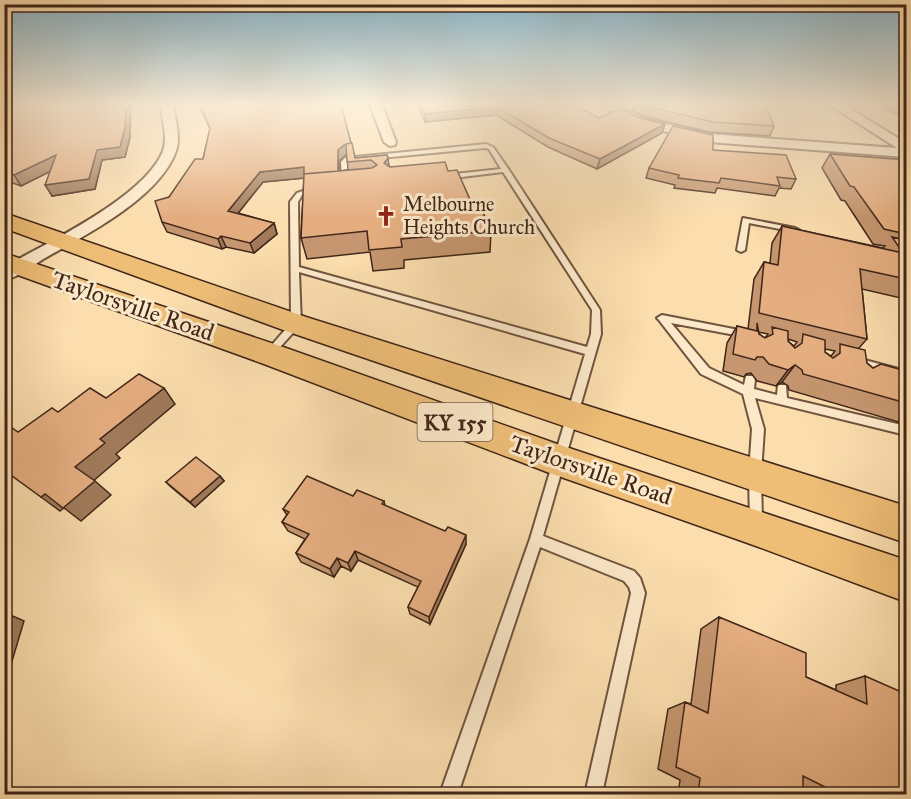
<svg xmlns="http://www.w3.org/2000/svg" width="911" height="799" font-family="'IM FELL Great Primer',serif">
<rect width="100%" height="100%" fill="#fbddae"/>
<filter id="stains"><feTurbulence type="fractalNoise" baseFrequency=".00333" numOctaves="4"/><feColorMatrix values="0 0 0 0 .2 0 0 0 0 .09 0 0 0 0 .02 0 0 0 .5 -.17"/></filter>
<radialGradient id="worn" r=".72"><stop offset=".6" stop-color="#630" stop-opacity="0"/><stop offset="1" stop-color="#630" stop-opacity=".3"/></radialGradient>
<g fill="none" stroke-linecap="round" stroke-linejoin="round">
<g stroke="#6f543e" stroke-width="4">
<path id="service" d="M486,144l7,3 16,23 91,140 1,24 -58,202 91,35 6,7 5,15 -43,201h-17l46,-201 -2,-6 -5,-6 -84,-34 -82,247h-18l90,-255 55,-185 -286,-82 2,52 -29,32 -3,1 -5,-3 27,-31 -1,-121 7,-9 18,-6 2,1v2l-15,5 -4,7 1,65 288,80 4,-13 1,-24 -89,-138 -58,7 -3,-2 3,-2 56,-6 -12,-20 -4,-1 -136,13 -2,1 1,20 -3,2 -3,-2 -1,-20 4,-4z
M743,218l52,10 4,2 -4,2 -46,-9 -4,27 -4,2 -4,-2z
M662,315l87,17 2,2 -5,3 -75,-14 38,45 35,17 2,-9h8l1,3 -1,10 23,6 1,-10h8l1,13 119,28v9l-151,-37 9,31 -3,44 1,51 -2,4 -4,2 -4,-2 -2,-4 -1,-51 3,-44 -9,-35 -42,-20 -42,-54 -2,-2z
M857,358l49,13v8l-52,-14 -2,-3z"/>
</g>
<g stroke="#6f543e" stroke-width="4">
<path id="minor" d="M161,105h12c2,14 8,32 3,46 -17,47 -90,84 -131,107 -13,8 -26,19 -41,22v-13c43,-24 141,-70 159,-116 5,-14 -1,-31 -2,-46z
M370,105h12l14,37 -1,3 -5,1 -6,-4z
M599,105h15l32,14 63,15 188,14 -67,-43h14l62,38v14l-197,-15 -71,-17z"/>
</g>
<g stroke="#402618" stroke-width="3">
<path id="primary" d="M4,213l302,104 600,189v37l-620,-212 -282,-103z
M4,253l282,95 274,97 346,115v42l-150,-56 -209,-74 -283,-108 -260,-94z"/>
</g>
<use href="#service" fill="#fce9ca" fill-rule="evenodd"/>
<use href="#minor" fill="#fce9ca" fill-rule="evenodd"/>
<use href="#primary" fill="#eebe77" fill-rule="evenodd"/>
</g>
<path fill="#c5966f" stroke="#402618" stroke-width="1.5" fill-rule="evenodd" d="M4,105l126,32 -5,20 -23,3 -7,29 -43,7 -1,-25 -30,15 -17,-6z
M199,105h142l14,53 32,-3 2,11 1,1 58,4 43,60 -1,21 -86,8v8l-31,3 -3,-19 -63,7 -6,-21 3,-60 -41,4 -25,31 36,10 3,11 -23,19 -28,-6 -4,2 -55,-17 -5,-10 7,-25 34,-38 7,-30zM346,155h1l1,15 -8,1v-11z
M417,105h159l7,5 16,8h41l25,6 -3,9 -65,36 -49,-22 -52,-32 -71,7z
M634,105h131l9,21 -4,10 -61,-4 -62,-15 -14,-6z
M878,105h28v14z
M713,150l83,29 -5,10 -12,-1 -4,8 -58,-8 -2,5 -41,-5 1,-3 -29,-7 3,-10z
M830,154l76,6v77l-2,2 2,1v58l-1,1 -43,-10 5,50 -9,10 9,14 6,5 33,3v48l-4,4 -113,-33 -1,-4 -6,-4 -6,4 -19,-5 -6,-8 -5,1 -2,3 -21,-6 4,-28 10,-17 11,3 6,-50 10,-17 6,1 2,-20 10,-17 101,22 2,-2 -12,-2 -28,-43 -4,-1 -19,-32zM758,332l10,2 -3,4 -6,-4zM788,339l9,3 -3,4 -6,-5zM825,349l10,2 -4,5 -6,-4z
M220,476l4,5 -29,26 -24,-20 -5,-5z
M353,496l31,5 1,5 81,38 -36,80 -20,-10 -2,-7 10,-20 -60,-27 -7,11 -10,-5 -7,11 -33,-15 -5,-9 9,-14 -17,-8 -6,-9 5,-7 -4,-6z
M719,617l87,60 30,13v-5l29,-9 41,119h-97l-6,-4v4h-125l2,-15 -22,-11 10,-60 17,-7 6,2 10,-75z"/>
<path fill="#a07a5a" stroke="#402618" stroke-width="1.5" d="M126,105h5l-1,32 -5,20 -23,3 -7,29 -43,7 -7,-11 52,-35z
M497,107l-1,8 -71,7v-8z
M665,124l-3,9 -65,36 3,-10z
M351,144l2,10 -7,1 -6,5v23l-2,-10v-23l6,-5z
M56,155l7,10 -42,21 -7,-11z
M388,158l2,20 -6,-15z
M304,167l1,11 -42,4 -31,39 -4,-10 32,-39z
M274,223l3,11 -23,19 -4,-10z
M221,236l5,11 -4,2 -4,-10z
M795,365l-13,17 -6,4 12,-16z
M164,388l11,16 -59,50 4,4 -28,24 -17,-15 25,-28z
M220,476l4,5 -29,26 -5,-5z
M95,481l16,14 -30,26 -17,-13 -4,3 -19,-14 4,-3z
M466,535v9l-36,80 -1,-7z
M355,551l3,9 -7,11 -3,-8z
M337,558l4,8 -7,11 -4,-8z
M8,614l16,7 -20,67v-64z
M295,790h4l5,5h-4z"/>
<path fill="#e5ae81" stroke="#402618" stroke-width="1.5" d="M4,105h122l-1,23 -5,19 -23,3 -8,29 -44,6 11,-30 -42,20 -10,-3z
M200,105h141l10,38 -5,1v1h-2l-6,5v21l-34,3v-7l-44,5 -32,39 46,12 -24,20 -29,-7 -3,3 -56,-17 -7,-21 14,-4 26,-38h8l7,-31z
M421,105h155l7,5 16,8 21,-9 20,9 25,6 -65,35 -51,-21 -52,-31 -72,7z
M643,105h122l9,21 -61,-4 -64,-15z
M898,105h8v4z
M673,126l40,9v15l73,5 10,24 -19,-2 3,9 -59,-8 -2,5 -41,-5 1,-3 -30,-7z
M352,143l3,15 32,-3 1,3 -4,5 6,4 55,-5 3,9 9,-1 15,34 7,-1 12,28 -90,8 1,8 -33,3 -2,-19 -66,7 3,-64 68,-6 5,-3 -6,-5 -24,2 -1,-18z
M830,154l76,6v61h-1l1,13 -22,-5 -30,-42 -4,-1z
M782,226l121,27 -11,-16 14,3v39l-46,-10 7,70 -108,-26 5,-51 14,3z
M757,323l2,11 6,4 8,-4 -1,-7 16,4v10l7,7 7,-5 1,-9 22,6v12l8,6 7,-5v-9l25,6 2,13 6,5 8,-4 25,7v32l-103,-29 -1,-4 -7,-5 -7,5 -19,-6 -6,-7h-6l-2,3 -22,-6 4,-28 20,5z
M139,374l25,14 -64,51 5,4 -30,24 20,14 -32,27 -18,-14 -4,3 -37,-27v-37l8,-5 6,4 34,-24 6,4 32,-24 16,10z
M196,457l24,19 -30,26 -24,-20z
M307,476l46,20 4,-6 27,11 -2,3 63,27 3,-4 18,8 -37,82 -21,-10 13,-26 -66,-30 -7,12 -11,-5 -7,11 -34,-16 13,-19 -27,-12 7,-10 -6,-3z
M8,614l-4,10v-9z
M719,617l87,36v24l61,27 -2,-28 41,18v101h-65l-38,-19v19h-105l2,-17 -24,-11 9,-65 23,11z
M295,790l5,5h-8z"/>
<linearGradient id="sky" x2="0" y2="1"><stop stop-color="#8bb8cd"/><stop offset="0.48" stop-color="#fdf0db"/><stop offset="1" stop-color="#fdf0db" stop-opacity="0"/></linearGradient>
<rect width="911" height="217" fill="url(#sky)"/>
<defs>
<g id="church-bare" transform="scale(1.62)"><path d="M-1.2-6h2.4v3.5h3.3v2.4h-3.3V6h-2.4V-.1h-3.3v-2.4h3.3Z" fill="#8f2418" stroke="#fce9ca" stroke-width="2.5" paint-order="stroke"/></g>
</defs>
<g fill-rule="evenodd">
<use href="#church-bare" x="386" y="216"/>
</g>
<g text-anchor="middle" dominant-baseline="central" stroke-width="6" stroke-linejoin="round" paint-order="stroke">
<g font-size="20" fill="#402618" stroke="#fce9ca" text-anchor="start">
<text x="403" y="204">Melbourne<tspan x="403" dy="23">Heights Church</tspan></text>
</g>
<rect fill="#fce9ca" stroke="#78604d" stroke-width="1.5" x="417.5" y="403" width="75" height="38" rx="4.5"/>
<g font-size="22" font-weight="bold" fill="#402618">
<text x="455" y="422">KY 155</text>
</g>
<g font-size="24" fill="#402618" stroke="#fce9ca">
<text transform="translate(133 306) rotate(19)">Taylorsville Road</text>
<text transform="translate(591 470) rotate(19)">Taylorsville Road</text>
</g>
</g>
<rect width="911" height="799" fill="none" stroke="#fbddae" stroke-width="24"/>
<rect x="6" y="6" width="899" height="787" fill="none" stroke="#402618" stroke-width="3"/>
<rect x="12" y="12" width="887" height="775" fill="none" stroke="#402618" stroke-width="1.5"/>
<rect width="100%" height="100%" filter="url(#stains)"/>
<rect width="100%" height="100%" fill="url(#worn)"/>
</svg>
